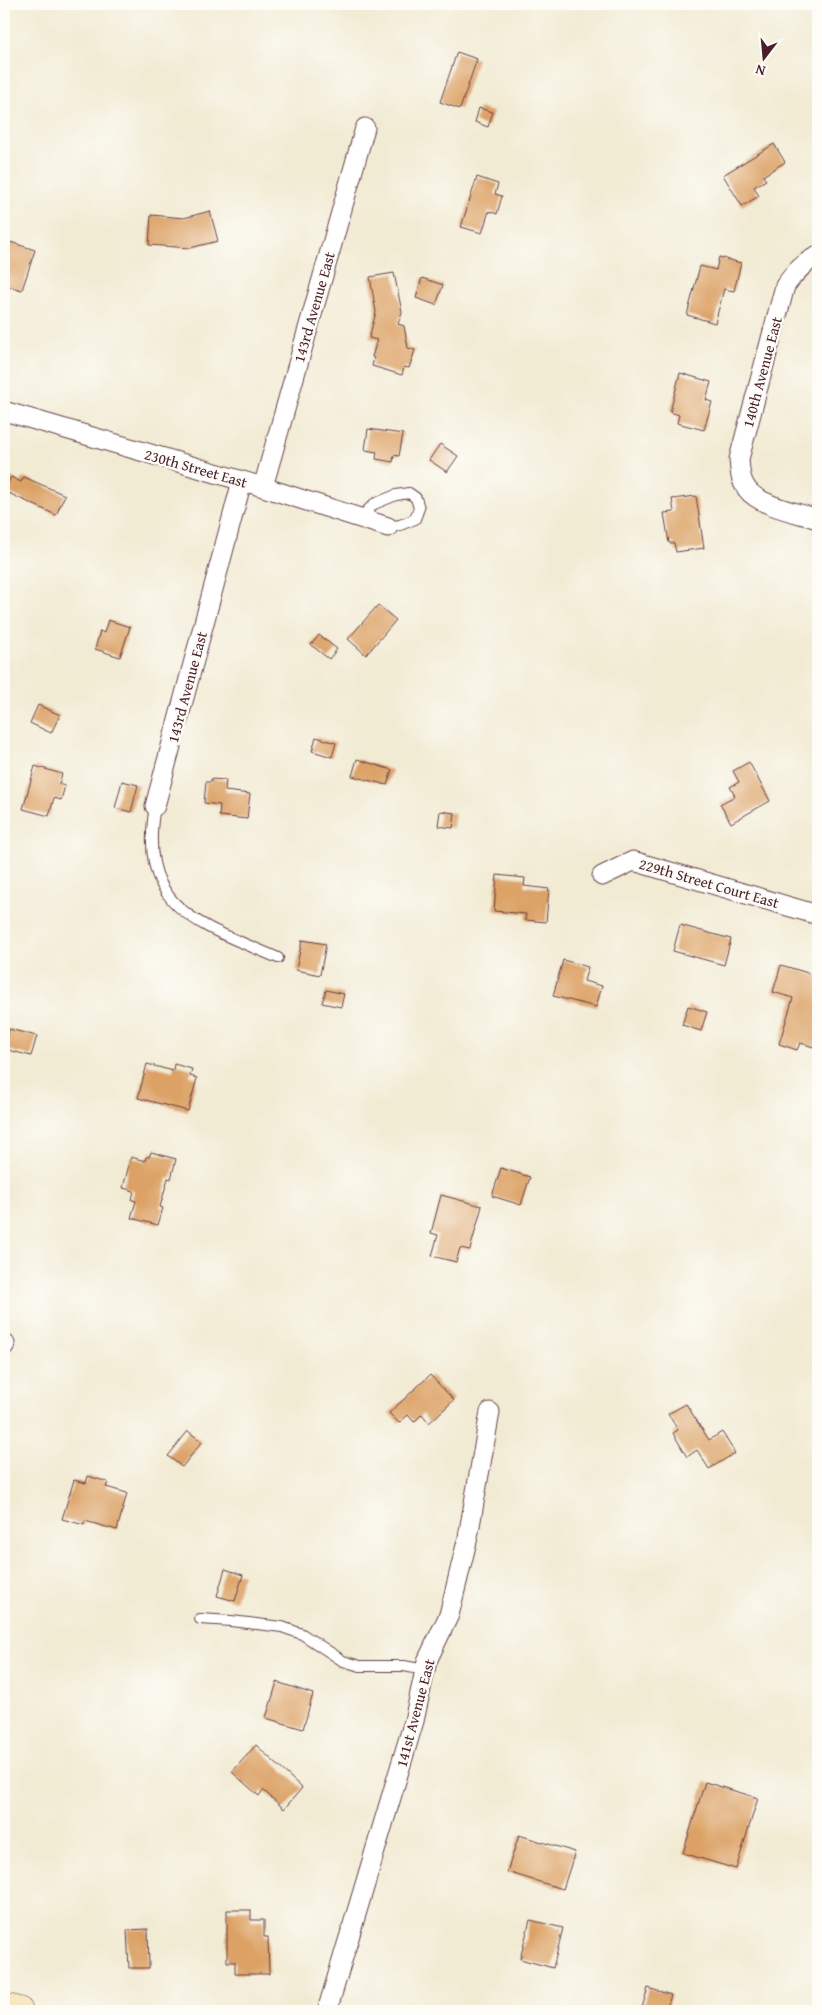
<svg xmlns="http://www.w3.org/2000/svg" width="822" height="2015" font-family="'Gentium Book Plus',serif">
<rect width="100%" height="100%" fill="#fdfcf7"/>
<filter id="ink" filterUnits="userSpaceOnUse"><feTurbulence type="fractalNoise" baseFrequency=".02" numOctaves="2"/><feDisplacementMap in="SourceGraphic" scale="10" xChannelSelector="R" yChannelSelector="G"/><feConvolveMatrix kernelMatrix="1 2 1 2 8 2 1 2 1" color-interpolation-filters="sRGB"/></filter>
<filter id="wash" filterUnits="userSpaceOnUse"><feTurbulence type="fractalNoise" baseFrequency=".0096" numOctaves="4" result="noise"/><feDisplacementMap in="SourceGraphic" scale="20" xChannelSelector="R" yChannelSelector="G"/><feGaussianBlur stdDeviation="1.12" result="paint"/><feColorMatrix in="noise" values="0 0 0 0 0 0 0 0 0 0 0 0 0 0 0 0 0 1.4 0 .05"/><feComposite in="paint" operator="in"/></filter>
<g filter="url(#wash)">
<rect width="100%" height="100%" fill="#f2ebd4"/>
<g id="blocks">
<path fill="#dca165" d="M457,52l20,7 -17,50 -20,-7z
M479,108l14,4 -5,15 -13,-5z
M774,144l11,18 -22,14 3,4 -12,7 5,9 -17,10 -19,-31z
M477,177l21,7 -3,10 7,2 -5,18 -8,-3 -7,22 -21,-6z
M210,211l8,30 -28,7 -41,-3 2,-30 33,3z
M4,240l31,10 -13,40 -18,-5z
M719,257l22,6 -7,28 -10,-2 -9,34 -28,-8 13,-49 16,4z
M394,273l8,39 -4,12 6,2 4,22 7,2 -6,18 -5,-1 -2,8 -30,-9 2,-8 -2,-1 5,-17 -8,-2 7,-26 -6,-35z
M422,278l21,7 -7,20 -20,-7z
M680,373l31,9 -5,18 6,2 -8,28 -27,-7 2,-8 -9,-3z
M368,429l35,5 -4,22 -5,-1 -1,7 -17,-3 1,-7 -12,-2z
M440,444l18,12 -11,16 -18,-12z
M11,477l10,5 3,-5 41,18 -9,20 -52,-24z
M696,496l8,52 -28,4 -2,-9h-5l-5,-30 10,-1 -2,-13z
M378,605l18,15 -30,35 -18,-16z
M108,620l22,7 -10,30 -25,-8 5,-18 4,2z
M319,635l18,14 -8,10 -18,-14z
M38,705l22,10 -9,18 -21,-10z
M316,737l20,6 -4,14 -20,-6z
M357,759l35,11 -5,15 -35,-9z
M749,762l21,39 -39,22 -11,-19 15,-8 -5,-9 9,-5 -6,-11z
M35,766l27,8 -3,10 6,2 -4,14 -7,-2 -5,18 -26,-7z
M211,779l15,1 -1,11 25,3 -3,25 -28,-3 1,-11 -16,-2 2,-21h5z
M122,781l16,4 -7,27 -16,-4z
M440,811l15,2 -2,15 -15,-2z
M497,875l28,3 -1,8 25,3 -3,33 -21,-2 1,-6 -32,-3z
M680,925l51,14 -7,26 -51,-14z
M302,940l24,4 -6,31 -24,-5z
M563,960l25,7 -4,14 18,5 -6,21 -43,-11z
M781,965l37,11v57l-4,14 -14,-4 -3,7 -18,-6 14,-46 -20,-6z
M326,990l18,4 -3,13 -19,-4z
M688,1006l19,6 -6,19 -19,-6z
M9,1029l28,7 -6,20 -27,-7z
M147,1064l26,7 1,-7 18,5 -2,7 7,2 -9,33 -50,-13z
M151,1152l25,7 -5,20 -3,-1 -8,29 3,1 -5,17 -27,-7 5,-17 -4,-1 2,-9 -11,-3 8,-31 14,4 1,-4h3z
M501,1168l29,9 -9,28 -29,-9z
M441,1195l41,11 -12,44 -10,-2 -4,14 -24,-6 6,-21 -7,-2z
M430,1375l24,25 -25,23 -7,-9 -8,8 -6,-7 -9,8 -10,-10z
M686,1404l23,36 13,-8 13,21 -26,16 -12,-19 -10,7 -14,-24 5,-3 -10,-16z
M188,1431l14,11 -20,25 -14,-11z
M88,1476l20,6 -2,5 21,6 -10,37 -32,-9 -1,4 -22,-6 12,-39 12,3z
M225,1569l18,6 -8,26 -18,-5z
M277,1682l36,12 -10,35 -37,-11z
M256,1745l46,43 -18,21 -21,-19 -4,6 -27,-24z
M705,1782l53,16 -22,71 -53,-16z
M519,1835l56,17 -12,37 -56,-17z
M227,1910h24v10h13v17h4l1,37h-34v-12h-8z
M530,1920l33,8 -10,40 -33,-9z
M148,1929l1,39h-20l-2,-38z
M648,1988l23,7 -5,16h-25z"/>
</g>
</g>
<g filter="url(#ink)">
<use href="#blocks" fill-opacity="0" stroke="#633e44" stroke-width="1"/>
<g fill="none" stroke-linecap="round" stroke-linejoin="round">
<g stroke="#633e44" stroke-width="12">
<path id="lane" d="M360,518l14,-14 22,-9 13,-2 7,5 3,10 -4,11 -15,6 -12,2
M155,806c-18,104 43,117 123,152
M200,1619l31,2 51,6 20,7 41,27 17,5h44l21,4"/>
</g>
<g stroke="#633e44" stroke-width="21">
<path id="street" d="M818,256c-14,6 -24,17 -33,30l-46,173c1,11 1,21 8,30 12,17 52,24 71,30
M4,411l259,76 125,40
M263,487l102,-359
M155,806l87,-325
M602,876l31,-15 185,54
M4,1346l1,-2
M327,2011l87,-290 13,-60 22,-46 19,-78 22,-125"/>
</g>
<g stroke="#633e44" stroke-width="29">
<path id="secondary" d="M4,2007l15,4"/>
</g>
<use href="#lane" stroke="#fff" stroke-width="10"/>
<use href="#street" stroke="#fff" stroke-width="19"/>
<use href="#secondary" stroke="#f7e8c3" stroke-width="28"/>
</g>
</g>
<g text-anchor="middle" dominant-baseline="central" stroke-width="5" stroke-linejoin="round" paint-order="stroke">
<g font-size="15" fill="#4a1f2b" stroke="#fdfcf7">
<text transform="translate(314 307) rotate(-74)">143rd Avenue East</text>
<text transform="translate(762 372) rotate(-75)">140th Avenue East</text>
<text transform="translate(196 468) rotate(16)">230th Street East</text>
<text transform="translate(187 687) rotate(-75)">143rd Avenue East</text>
<text transform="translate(709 883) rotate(16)">229th Street Court East</text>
<text transform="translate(415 1713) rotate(-75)">141st Avenue East</text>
</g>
</g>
<rect width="822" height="2015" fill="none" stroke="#fdfcf7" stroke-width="20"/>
<g transform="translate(764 58) rotate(196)" stroke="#fdfcf7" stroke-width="4" paint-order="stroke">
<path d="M0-4L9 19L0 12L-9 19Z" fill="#4a1f2b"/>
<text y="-8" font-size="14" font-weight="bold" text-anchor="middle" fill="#4a1f2b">N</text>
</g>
</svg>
